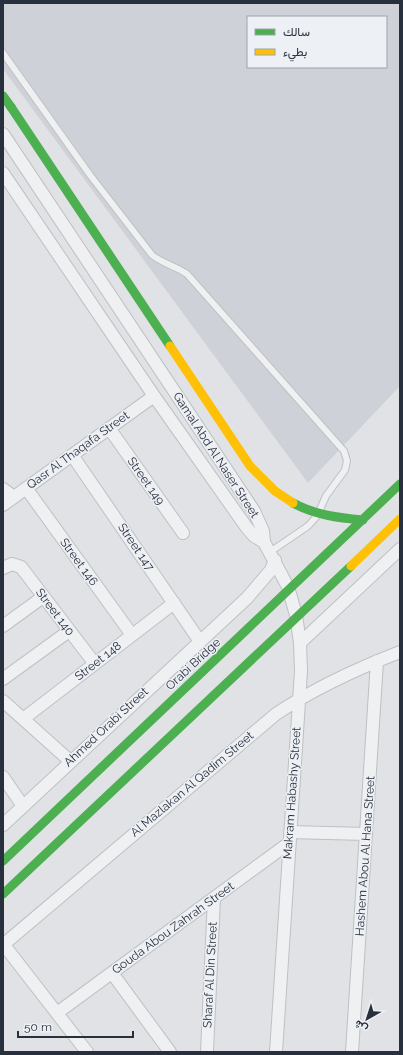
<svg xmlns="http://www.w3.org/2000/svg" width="403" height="1055" font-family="Raleway,Vazirmatn,sans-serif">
<rect width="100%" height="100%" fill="#e0e2e5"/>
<path fill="#ced2d8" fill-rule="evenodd" d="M3,3h397v383l-92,97 -305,-414zM248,17h138v50h-138z"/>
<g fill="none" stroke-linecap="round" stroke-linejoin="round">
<g stroke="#bec0c3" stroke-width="8">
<path id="lane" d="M3,53l87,122 62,80c11,9 24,11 35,19l157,177 3,10 -2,9 -19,26 -9,20 -9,10 -38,26"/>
</g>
<g stroke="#bec0c3" stroke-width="14">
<path id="street" d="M3,134l251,377 9,20 1,11 24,45 8,28 4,28 1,28 -25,381
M3,173l151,223 93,132 7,8 10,6
M109,428l74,105
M72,455l127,185
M26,488l106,147
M3,489l11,8
M3,505l151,-109
M3,568l9,-4 9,3 74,97
M3,626l40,-29
M300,643l100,-94
M3,679l66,-48
M3,701l67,60
M23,719l151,-116
M3,777l20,29
M3,825l244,-227 24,-28 4,-10
M290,832l76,2
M3,945l273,-231c39,-26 80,-45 124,-62
M4,945l83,107
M112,973l58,79
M57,1013l232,-170
M207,1052l7,-154
M352,1052l25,-391"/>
</g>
<use href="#lane" stroke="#eff0f1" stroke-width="6"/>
<use href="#street" stroke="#eff0f1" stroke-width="12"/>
<path stroke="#4caf50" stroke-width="9" d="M3,96l8,11"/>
<path stroke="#4caf50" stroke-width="9" d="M11,107l159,239
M293,503c22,12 46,15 70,17
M3,861l397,-377
M3,894l348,-328"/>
<path stroke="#ffc107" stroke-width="9" d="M170,346l80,120 25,25 18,12
M351,566l49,-47"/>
</g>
<g text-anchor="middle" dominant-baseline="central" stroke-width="3" stroke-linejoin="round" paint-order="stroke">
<g font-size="12" fill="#28303d" stroke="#edf0f5">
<text transform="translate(78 450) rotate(-36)">Qasr Al Thaqafa Street</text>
<text transform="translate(216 455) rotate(57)">Gamal Abd Al Naser Street</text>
<text transform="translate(146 481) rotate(55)">Street 149</text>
<text transform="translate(136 547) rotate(56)">Street 147</text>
<text transform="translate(79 562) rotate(54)">Street 146</text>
<text transform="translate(55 612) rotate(53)">Street 140</text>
<text transform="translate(98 661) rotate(-38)">Street 148</text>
<text transform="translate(193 664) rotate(-43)">Orabi Bridge</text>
<text transform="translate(106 727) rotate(-43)">Ahmed Orabi Street</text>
<text transform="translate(192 784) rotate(-40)">Al Mazlakan Al Qadim Street</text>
<text transform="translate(292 793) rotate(-86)">Makram Habashy Street</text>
<text transform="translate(365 856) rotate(-86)">Hashem Abou Al Hana Street</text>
<text transform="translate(173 928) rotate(-36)">Gouda Abou Zahrah Street</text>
<text transform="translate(210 975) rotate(-87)">Sharaf Al Din Street</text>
</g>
</g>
<rect width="403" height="1055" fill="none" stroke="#28303d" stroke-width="8"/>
<rect x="247" y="16" width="140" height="52" fill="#edf0f5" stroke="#9ea3ab"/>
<rect x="255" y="29" width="20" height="6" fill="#4caf50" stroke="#9ea3ab"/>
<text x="283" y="36" font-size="12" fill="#28303d">سالك</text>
<rect x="255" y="49" width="20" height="6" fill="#ffc107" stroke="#9ea3ab"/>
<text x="283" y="56" font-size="12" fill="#28303d">بطيء</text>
<g transform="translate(367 1019) rotate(219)" stroke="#edf0f5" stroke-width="3" paint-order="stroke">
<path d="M0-3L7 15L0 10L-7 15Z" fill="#28303d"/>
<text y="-6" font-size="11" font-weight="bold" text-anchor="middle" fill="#28303d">ش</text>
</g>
<path d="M18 1031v6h115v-6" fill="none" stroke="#28303d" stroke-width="2"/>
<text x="24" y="1031" font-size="12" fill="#28303d" stroke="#edf0f5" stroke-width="3" paint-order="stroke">50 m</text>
</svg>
